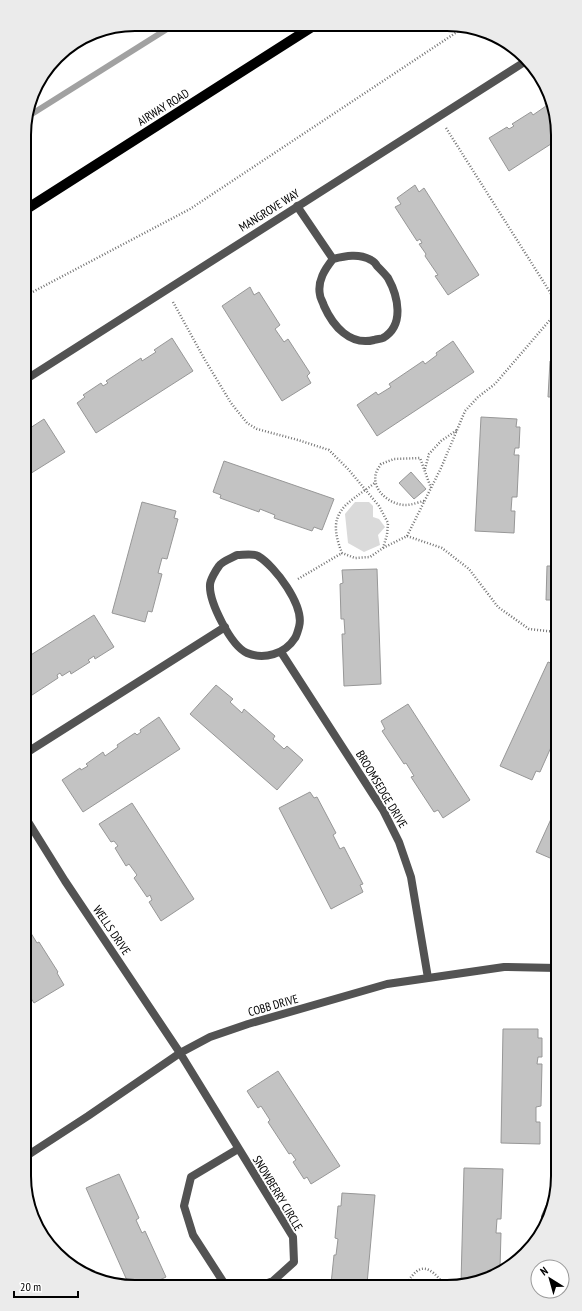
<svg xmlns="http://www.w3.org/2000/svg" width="582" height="1311" font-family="'PT Sans Narrow',sans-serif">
<rect width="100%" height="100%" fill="#fff"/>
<path fill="#dadada" d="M355,502h14l4,4v11l6,2 6,8 -7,8 2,10 -16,7 -16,-9 -3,-29z"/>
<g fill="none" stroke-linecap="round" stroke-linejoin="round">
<path stroke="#a1a1a1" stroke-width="6" d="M27,117l148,-93"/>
</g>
<path fill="#c3c3c3" stroke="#979797" d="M550,100l4,6v36l-45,29 -20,-33 18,-11 2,2 5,-3 -2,-2 19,-12 2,3 13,-9 -1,-3z
M415,185l4,7 5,-4 55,87 -31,20 -13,-19 3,-1 -13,-19 1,-2 -7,-10 3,-1 -2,-4 -3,2 -22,-34 6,-3 -4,-6z
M250,287l4,8 5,-3 21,33 -5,4 9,13 4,-3 22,34 -3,3 4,7 -29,18 -60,-95z
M172,338l21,33 -97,62 -19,-30 8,-6 -2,-2 18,-12 2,3 5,-3 -2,-2 35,-23 1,3 14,-9 -2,-2z
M453,341l21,31 -97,64 -20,-31 19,-13 2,3 13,-8 -2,-3 34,-23 2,3 12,-9 -1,-2z
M550,361h5v36h-7z
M481,417l36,2 -1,8h4l-1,21h-4l-1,7h5l-2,42h-5l-1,14h4l-1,22 -39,-2z
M44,419l21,33 -40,25v-41l4,-3 -2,-3z
M224,461l110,38 -12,31 -8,-3 -2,4 -38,-13 1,-3 -15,-6 -1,3 -39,-14 1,-3 -8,-3z
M411,472l15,17 -12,10 -15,-16z
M142,502l34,9 -2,7 4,1 -11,40 -5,-1 -4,15 4,1 -10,38 -4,-1 -3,11 -33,-9z
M547,566h9v34h-10z
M377,569l4,115 -37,2 -2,-52h3l-1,-15h-3l-1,-35 3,-1 -1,-13z
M94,615l20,32 -19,12 -1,-3 -6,4 2,2 -19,12 -1,-3 -8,5 -2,-3 -3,2 1,3 -32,21v-41z
M548,662l8,3v61l-3,8 3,2 -16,36 -4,-1 -4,9 -32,-14z
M216,685l17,14 -3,3 12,11 2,-4 31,27 -2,3 11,10 3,-3 16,14 -26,30 -87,-76z
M408,704l62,96 -27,18 -5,-8 -4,2 -23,-35 3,-1 -8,-13 -2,1 -22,-33 3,-2 -4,-8z
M159,717l21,32 -97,63 -21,-32 18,-12 1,2 7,-4 -2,-2 17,-12 2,4 13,-9 -1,-2 18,-12 2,2 4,-3 -1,-2z
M310,792l4,6 3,-1 19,36 -3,2 7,14 4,-2 19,37 -3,1 3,7 -32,17 -52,-101z
M132,803l62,96 -33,22 -12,-19 3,-2 -2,-5 -3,2 -13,-19 3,-3 -8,-11 -3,2 -11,-18 3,-2 -4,-5 -3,1 -12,-18z
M551,819l6,3v39l-21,-9z
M27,922l4,6 -2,2 8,13 2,-1 19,30 -1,1 7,12 -30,18 -7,-11z
M503,1029h35v9h4v19h-4l-1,7h5l-1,42 -5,1v15h4v22l-39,-1z
M278,1071l62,95 -29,18 -4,-7 -3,2 -11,-17 3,-2 -5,-7 -2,1 -21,-32 2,-2 -9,-14 -3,2 -11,-17z
M464,1168l39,1 -2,50h-4l-1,14h5l-1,35 -24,15h-15z
M119,1174l20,44 -3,2 6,13 3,-2 21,46 -17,8h-20l-43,-97z
M342,1193l33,2 -8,89h-36l3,-29h2l2,-16 -3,-1 3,-32h3z"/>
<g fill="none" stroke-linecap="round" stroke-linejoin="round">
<path stroke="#757575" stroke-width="2.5" stroke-dasharray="1 2" stroke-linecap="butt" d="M446,128l109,172
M25,296l165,-87 276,-183
M173,302l32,58 26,43 16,20 10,6 41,11 31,10 19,19 31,37 9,17 -1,12 -4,13 -13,9 -15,1 -13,-5c-17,-42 4,-48 34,-71
M425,469l4,-15 12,-13 16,-11
M424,501c-5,1 -12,4 -18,4 -16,0 -35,-15 -30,-32 1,-3 3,-6 5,-9l13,-5 26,-1 11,30
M407,536l34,-68 24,-57 13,-14 17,-13 60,-70
M383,548l24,-12 35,12 27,21 29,38 31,22 27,3
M298,579l44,-26
M407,1283c13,-21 22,-17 36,0"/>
<path stroke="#535353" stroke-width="8" d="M297,206l36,53c-8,10 -16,22 -13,36 0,3 3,7 4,11 9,20 26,40 50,34 3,-1 7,-1 9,-2 22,-13 15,-42 5,-60 -3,-4 -7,-8 -11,-12 -1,-2 -4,-5 -6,-6 -12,-7 -26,-4 -38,-1
M25,380l501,-319
M237,555c6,0 16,-2 21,1 17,10 47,50 41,71 -1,3 -2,8 -4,11 -10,16 -31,22 -48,15 -16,-7 -38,-51 -37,-68 0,-5 6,-15 9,-19 3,-5 13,-8 18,-11z
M281,652l102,158 16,32 12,35 17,101
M26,753l199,-126
M27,820l38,61 115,172 113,184 1,25 -21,19 -8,3
M28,1155l60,-39 92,-63 30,-16 38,-13 139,-40 117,-17 53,1
M546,1224l-1,-7 11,-26
M228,1284l-4,-1 -31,-48 -9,-29 7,-29 47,-28"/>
<path stroke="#000" stroke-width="10" d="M25,210l290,-185"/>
</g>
<g text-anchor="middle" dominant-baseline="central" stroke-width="4" stroke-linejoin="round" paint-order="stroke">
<g font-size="12" fill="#000" stroke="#fff">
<text transform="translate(163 107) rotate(-32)">AIRWAY ROAD</text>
<text transform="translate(269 210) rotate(-32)">MANGROVE WAY</text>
<text transform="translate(382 789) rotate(59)">BROOMSEDGE DRIVE</text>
<text transform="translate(112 930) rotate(56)">WELLS DRIVE</text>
<text transform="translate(273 1005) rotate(-16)">COBB DRIVE</text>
<text transform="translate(278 1193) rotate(59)">SNOWBERRY CIRCLE</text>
</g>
</g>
<path d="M0 0H582V1311H0ZM135 31H447A104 104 0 0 1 551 135V1176A104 104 0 0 1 447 1280H135A104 104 0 0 1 31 1176V135A104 104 0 0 1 135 31Z" fill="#ebebeb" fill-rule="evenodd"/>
<path fill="none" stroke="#000" stroke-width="2" d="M135 31H447A104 104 0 0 1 551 135V1176A104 104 0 0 1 447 1280H135A104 104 0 0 1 31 1176V135A104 104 0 0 1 135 31Z"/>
<g transform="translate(550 1279) rotate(323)"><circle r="19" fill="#ffffff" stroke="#999999"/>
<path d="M0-3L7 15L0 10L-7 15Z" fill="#000000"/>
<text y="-6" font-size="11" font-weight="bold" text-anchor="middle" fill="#000000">N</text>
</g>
<path d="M14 1291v6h64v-6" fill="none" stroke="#000000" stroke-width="2"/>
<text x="20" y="1291" font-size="12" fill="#000000" stroke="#ffffff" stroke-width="3" paint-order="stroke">20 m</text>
</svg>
